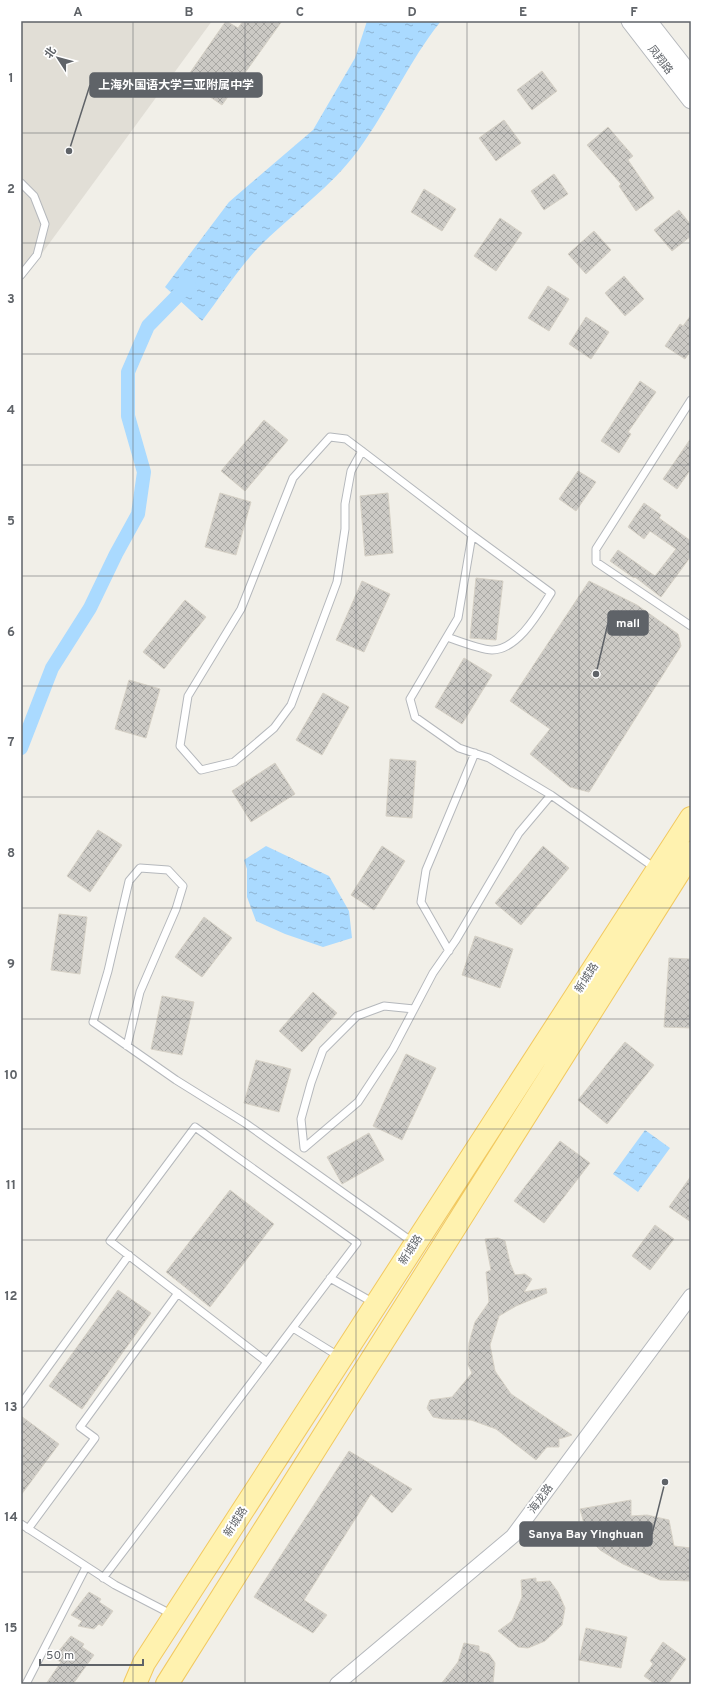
<svg xmlns="http://www.w3.org/2000/svg" width="712" height="1705" font-family="Overpass,'Noto Sans SC',sans-serif">
<defs>
<pattern id="water-ripples" width="26" height="14" patternUnits="userSpaceOnUse"><rect width="26" height="14" fill="#aadaff"/><path d="M2 4q2-2 4 0t4 0M15 11q2-2 4 0t4 0" fill="none" stroke="#8eb4d2"/></pattern>
<pattern id="building-cross-hatch" width="8" height="8" patternUnits="userSpaceOnUse"><rect width="8" height="8" fill="#cccac5"/><path d="M0 0l8 8M0 8l8-8" fill="none" stroke="#a9a8a4"/></pattern>
</defs>
<rect width="100%" height="100%" fill="#f1efe8"/>
<path fill="#e1ded6" d="M21,21h191l-191,261z"/>
<path fill="url(#water-ripples)" d="M367,21h74c-32,40 -52,87 -82,128 -27,38 -69,66 -102,100 -19,20 -38,50 -55,72l-37,-34 64,-85 84,-72 42,-72z
M266,846l63,30 20,35 3,27 -29,9 -38,-13 -29,-13 -9,-24v-28l-3,-9z
M645,1130l25,18 -32,44 -25,-18z"/>
<g fill="none" stroke-linecap="round" stroke-linejoin="round">
<path stroke="#aadaff" stroke-width="14" d="M21,748l31,-80 38,-60 26,-54 22,-40 6,-42 -16,-56v-44l20,-46 41,-42"/>
</g>
<path fill="url(#building-cross-hatch)" stroke="#d6d1c6" d="M226,21l12,7 5,-7h39l-60,84 -37,-25z
M542,71l15,20 -25,19 -15,-20z
M504,120l17,23 -25,18 -17,-23z
M608,127l25,29 -5,4 26,38 -18,13 -17,-25 2,-2 -34,-39z
M554,174l14,20 -24,16 -13,-19z
M424,189l32,20 -14,22 -31,-19z
M679,210l12,15v11l-19,15 -18,-21z
M500,218l22,15 -26,38 -22,-15z
M594,231l17,19 -25,24 -18,-20z
M624,276l20,23 -19,17 -20,-23z
M548,286l21,13 -20,32 -21,-13z
M691,315v35l-6,9 -20,-13 15,-22 3,2z
M586,317l23,15 -18,27 -22,-15z
M640,381l16,11 -28,40 3,2 -12,19 -18,-12z
M264,420l24,20 -43,51 -24,-20z
M691,438v31l-14,20 -14,-10z
M578,471l18,11 -20,29 -17,-12z
M220,493l31,9 -15,53 -31,-8z
M388,493l5,60 -28,3 -5,-60z
M644,503l17,12 -2,3 32,23v15l-30,41 -26,-20 -1,1 -24,-17 8,-11 37,26 21,-27 -26,-18 -6,8 -16,-12z
M476,578l27,3 -7,59 -26,-2z
M362,581l28,13 -26,58 -28,-12z
M589,581l48,24 41,29 3,12 -92,146 -19,-5 -40,-33 20,-25 -40,-28z
M185,600l21,17 -42,52 -21,-17z
M464,658l28,17 -30,49 -27,-17z
M129,680l31,9 -14,49 -31,-9z
M323,693l26,14 -27,48 -26,-15z
M390,759l26,2 -4,57 -26,-2z
M275,763l20,31 -44,28 -19,-31z
M98,830l24,15 -32,47 -23,-16z
M382,846l23,15 -31,49 -23,-15z
M543,846l26,22 -48,57 -26,-22z
M59,914l28,3 -7,57 -29,-4z
M204,917l28,21 -30,39 -27,-20z
M475,936l38,13 -13,39 -38,-13z
M669,958l22,1v69l-27,-1z
M313,992l24,21 -35,39 -23,-21z
M162,996l32,6 -12,53 -31,-6z
M625,1042l29,23 -47,59 -29,-24z
M406,1054l30,14 -34,72 -29,-14z
M256,1060l35,9 -12,43 -35,-9z
M369,1133l15,27 -42,24 -15,-27z
M560,1141l30,22 -46,60 -30,-22z
M691,1176v46l-22,-15z
M230,1190l44,34 -64,83 -44,-35z
M655,1225l19,14 -24,31 -18,-14z
M498,1238l7,3 5,22 5,12 10,-1 7,5 -8,13 22,-4 1,5 -31,13 -17,10 -9,29 5,26 16,23 61,41 -13,4v8h-12l-11,13 -40,-31 -25,-9 -28,-1 -10,-2 -6,-9 3,-8 22,-3 20,-24 -4,-8 1,-22 6,-21 14,-20 -3,-30 5,-2 -6,-31z
M118,1290l33,23 -69,96 -33,-23z
M21,1416l38,28 -38,51z
M349,1451l63,38 -20,24 -21,-19 -67,106 23,15 -14,18 -59,-36z
M631,1500v16l16,-1 22,5 5,26 17,2v33l-31,-1 -37,-16 -23,-14 -12,-12 -8,-29z
M536,1578v4l14,-1 8,11 7,16 -3,17 -17,16 -17,7 -10,-1 -20,-16 14,-10 10,-24 -1,-17z
M89,1592l12,7 -2,3 14,9 -11,15 -3,-2 -5,5 -16,-3 4,-5 -11,-6z
M586,1628l41,9 -6,31 -42,-8z
M71,1636l13,8 -2,3 12,8 -21,29h-27l15,-22 -8,-4z
M663,1642l23,17 -18,25h-13l-11,-8 9,-12 -3,-3z
M464,1643l15,3v5l10,3 6,9 -2,21h-52l17,-22z"/>
<g fill="none" stroke-linecap="round" stroke-linejoin="round">
<g stroke="#b5b8bc" stroke-width="9">
<path id="service" d="M21,183l13,13 11,28 -8,31 -16,20
M691,400l-95,149v13l95,64
M362,451l-11,20 -6,33v25l-8,53 -46,123 -17,23 -40,34 -33,8 -21,-24 8,-50 53,-87 52,-131 37,-41 16,2 16,12 110,84 -14,83 -48,81 5,18 44,31 30,10 62,37 104,73
M447,637c11,4 35,13 45,13 26,0 47,-38 59,-57l-79,-58
M449,951l-28,-49 5,-32 49,-117
M414,1009l-30,-3 -27,10 -34,34 -12,33 -10,36 3,29 54,-46 35,-53 40,-76 23,-33 63,-107 32,-38
M127,1046l13,-54 36,-83 7,-23 -15,-16 -28,-2 -11,13 -21,90 -15,51 83,58 69,43 169,120
M330,1278l44,25
M293,1328l47,29
M21,1404l108,-149
M21,1524l94,61 58,30
M28,1529l67,-91 -15,-11 98,-134
M103,1578l164,-216 90,-119 -162,-116 -85,114 157,121
M26,1684l60,-117"/>
</g>
<g stroke="#b5b8bc" stroke-width="16">
<path id="minor" d="M337,1684l176,-148 178,-240"/>
</g>
<g stroke="#b5b8bc" stroke-width="19">
<path id="tertiary" d="M630,21l61,79
M648,21l43,55"/>
</g>
<g stroke="#f2c960" stroke-width="24">
<path id="primary" d="M135,1684l9,-21 547,-845
M167,1684l524,-831"/>
</g>
<use href="#service" stroke="#fff" stroke-width="7"/>
<use href="#minor" stroke="#fff" stroke-width="14"/>
<use href="#tertiary" stroke="#fff" stroke-width="17"/>
<use href="#primary" stroke="#fff2af" stroke-width="22"/>
</g>
<path fill="none" stroke="#5f6368" stroke-width="1" stroke-opacity="0.55" d="M133,21v1663M245,21v1663M356,21v1663M467,21v1663M579,21v1663M21,133h670M21,243h670M21,354h670M21,465h670M21,576h670M21,686h670M21,797h670M21,908h670M21,1019h670M21,1129h670M21,1240h670M21,1351h670M21,1462h670M21,1572h670"/>
<g text-anchor="middle" dominant-baseline="central" stroke-width="4" stroke-linejoin="round" paint-order="stroke">
<g font-size="11" fill="#5f6368" stroke="#fff">
<text transform="translate(660 60) rotate(52)">凤翔路</text>
<text transform="translate(587 978) rotate(-57)">新城路</text>
<text transform="translate(411 1250) rotate(-57)">新城路</text>
<text transform="translate(541 1499) rotate(-54)">海龙路</text>
<text transform="translate(236 1522) rotate(-57)">新城路</text>
</g>
</g>
<path fill="none" stroke="#5f6368" stroke-width="1.5" d="M69 151L90 85M596 674L608 623M665 1482L652 1534"/>
<g fill="#5f6368" stroke="#fff" stroke-width="1.5">
<circle cx="69" cy="151" r="4"/>
<circle cx="596" cy="674" r="4"/>
<circle cx="665" cy="1482" r="4"/>
</g>
<g fill="#5f6368" stroke="#5f6368" stroke-width="1.5">
<rect x="90" y="73" width="172" height="24" rx="4"/>
<rect x="608" y="611" width="40" height="24" rx="4"/>
<rect x="520" y="1522" width="132" height="24" rx="4"/>
</g>
<g font-size="12" text-anchor="middle" font-weight="bold" fill="#fff">
<text x="176" y="89">上海外国语大学三亚附属中学</text>
<text x="628" y="627">mall</text>
<text x="586" y="1538">Sanya Bay Yinghuan</text>
</g>
<rect width="712" height="1705" fill="none" stroke="#ffffff" stroke-width="44"/>
<g transform="translate(58 58) rotate(306)" stroke="#ffffff" stroke-width="3" paint-order="stroke">
<path d="M0-3L7 15L0 10L-7 15Z" fill="#5f6368"/>
<text y="-6" font-size="11" font-weight="bold" text-anchor="middle" fill="#5f6368">北</text>
</g>
<path d="M40 1659v6h103v-6" fill="none" stroke="#5f6368" stroke-width="2"/>
<text x="46" y="1659" font-size="12" fill="#5f6368" stroke="#ffffff" stroke-width="3" paint-order="stroke">50 m</text>
<rect x="22" y="22" width="668" height="1661" fill="none" stroke="#5f6368" stroke-width="1.5"/>
<g font-size="13" text-anchor="middle" font-weight="bold" fill="#5f6368">
<text x="78" y="16">A</text>
<text x="189" y="16">B</text>
<text x="300" y="16">C</text>
<text x="412" y="16">D</text>
<text x="523" y="16">E</text>
<text x="634" y="16">F</text>
<text x="11" y="82">1</text>
<text x="11" y="193">2</text>
<text x="11" y="303">3</text>
<text x="11" y="414">4</text>
<text x="11" y="525">5</text>
<text x="11" y="636">6</text>
<text x="11" y="746">7</text>
<text x="11" y="857">8</text>
<text x="11" y="968">9</text>
<text x="11" y="1079">10</text>
<text x="11" y="1189">11</text>
<text x="11" y="1300">12</text>
<text x="11" y="1411">13</text>
<text x="11" y="1521">14</text>
<text x="11" y="1632">15</text>
</g>
</svg>
